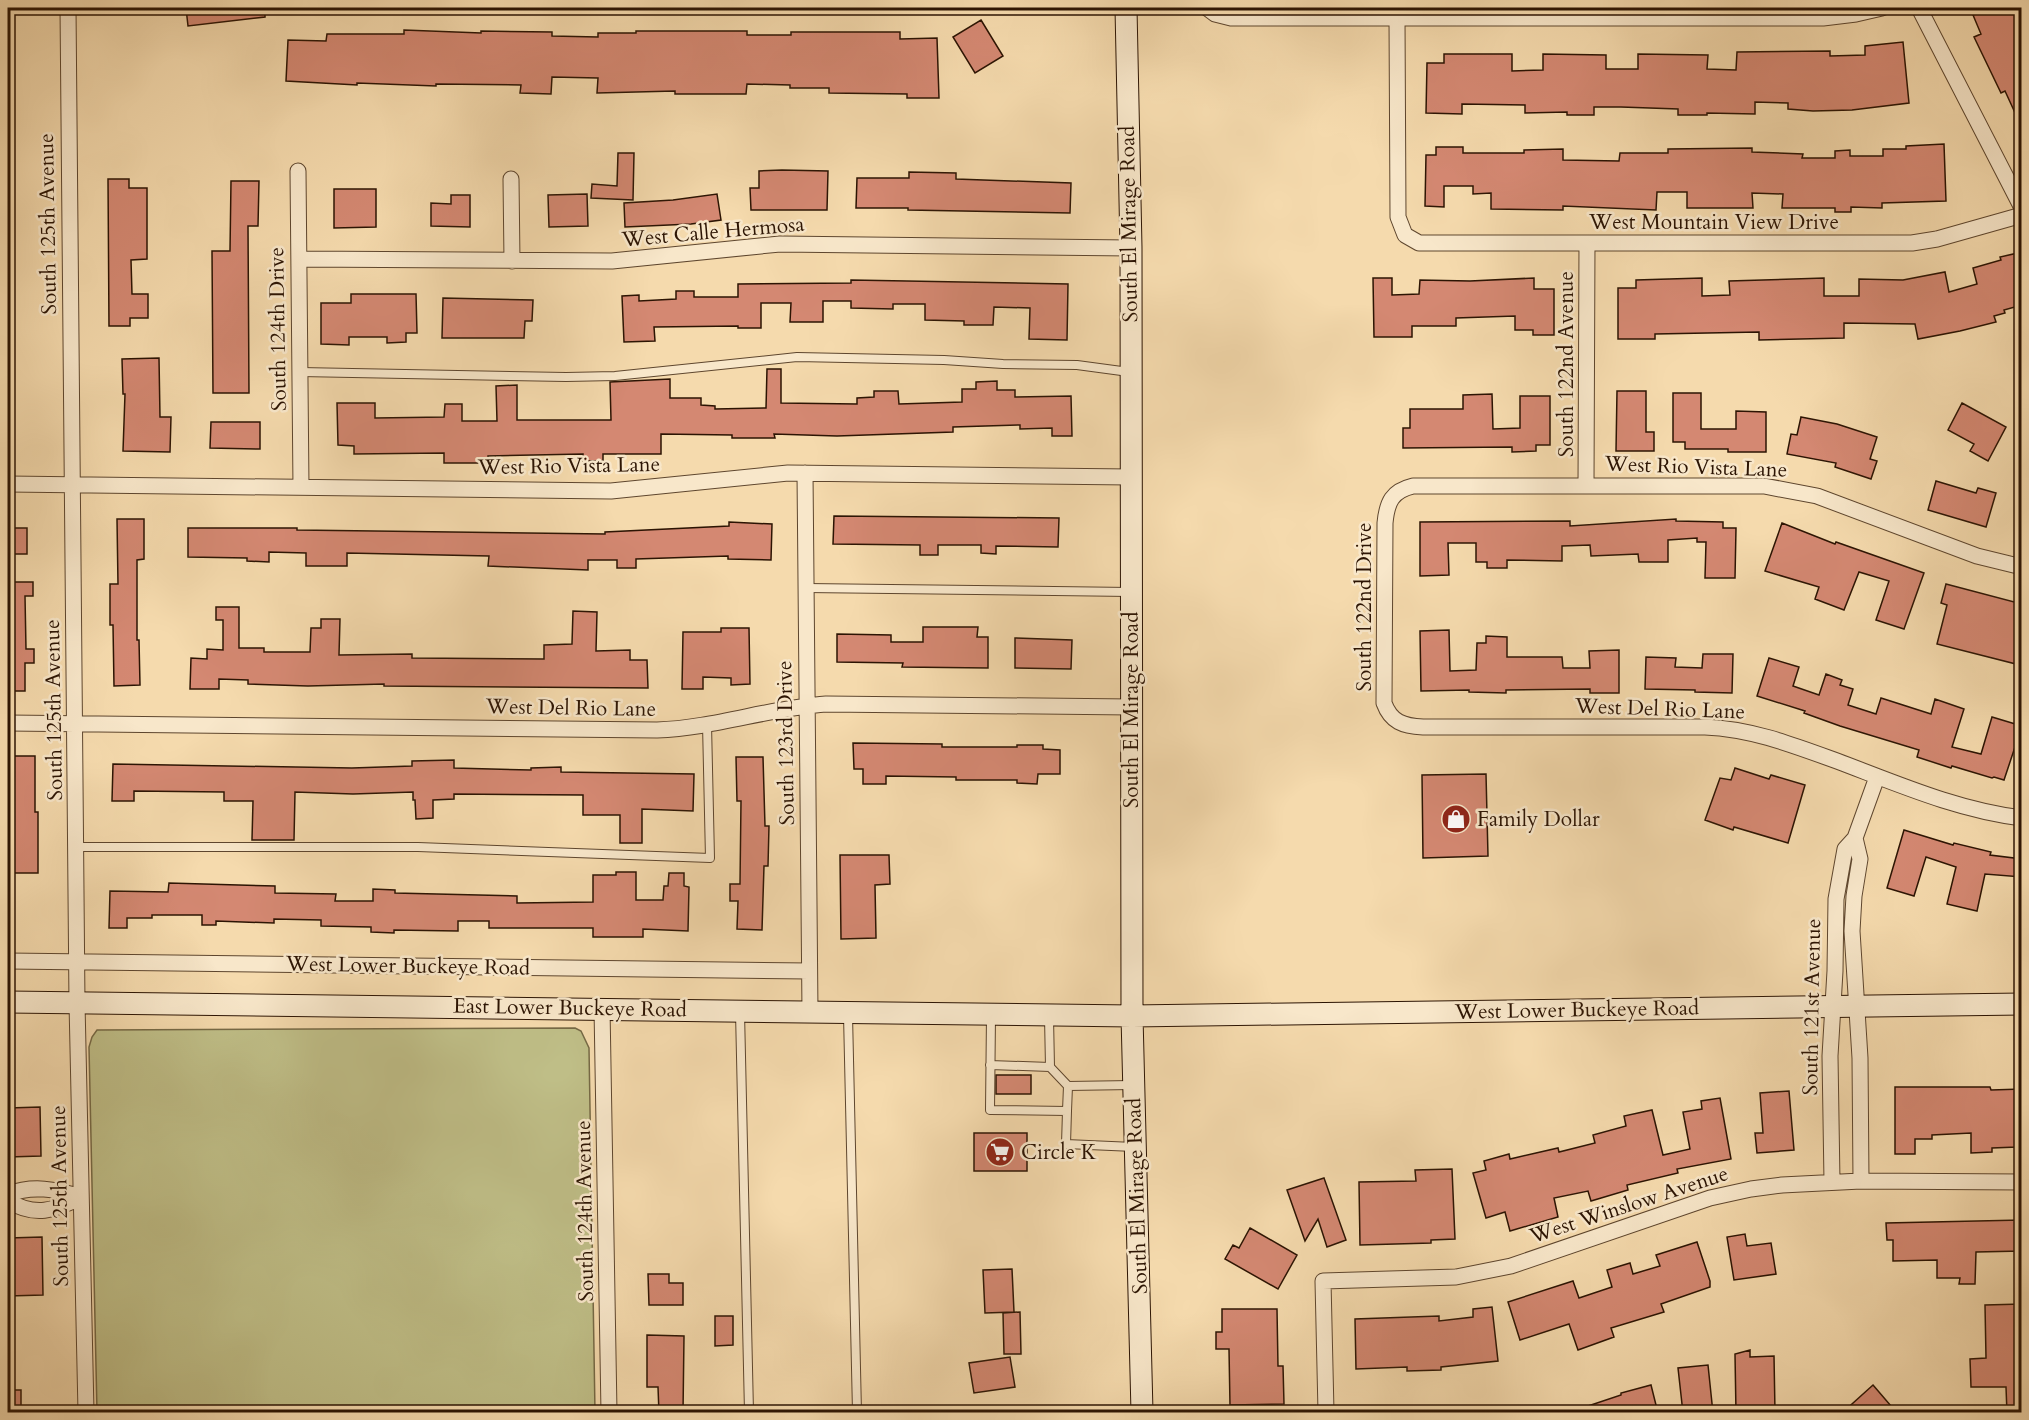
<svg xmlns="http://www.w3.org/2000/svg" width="2029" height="1420" font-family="Cardo,serif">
<rect width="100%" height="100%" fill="#f5daad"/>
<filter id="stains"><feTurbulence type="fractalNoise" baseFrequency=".00333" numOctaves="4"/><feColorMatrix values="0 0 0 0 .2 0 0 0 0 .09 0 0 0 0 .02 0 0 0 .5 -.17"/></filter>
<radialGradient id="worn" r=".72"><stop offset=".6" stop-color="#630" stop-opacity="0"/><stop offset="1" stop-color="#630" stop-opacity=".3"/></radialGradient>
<path fill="#bfbe87" stroke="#766945" stroke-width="1.5" d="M575,1028l6,3 8,17 6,364h-498l-8,-365 3,-10 5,-7z"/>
<path fill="#d48872" stroke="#2c1403" stroke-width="1.5" d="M186,8h79v9l-77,9z
M1991,8h31v120l-17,-37 -4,2 -27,-56 7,-3 -8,-19z
M981,20l22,36 -28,17 -22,-36z
M404,30l77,3v-2l71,1v4l46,1v-4h38v-2h111v4h44v-3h109v7l37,-1 2,60h-32v-4l-78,-1v-5h-39v-3l-43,-1 -1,10h-71v-3l-78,2 1,-15 -46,-1 -1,17 -31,-1 1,-8 -85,-1v2l-79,-3v2l-71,-4 2,-41 38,1 1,-7h77z
M1903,42l6,61 -57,7 -39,1 -25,-2v-6l-33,-1v12l-48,-1v2h-29v-6l-57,-2h-27v8h-27v-3l-42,1v-8l-63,-1v10l-36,-1 1,-50h17v-9h68v17l31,-1v-16l63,1v14h32v-15l70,1 -1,14 29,1 1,-18 93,-1v5l35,-1v-9z
M1944,144l2,57 -64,2v5l-31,-1v5h-16v-4h-53l1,-14 -31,-1 1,15h-66v-16h-30l-1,18 -93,-4v4l-72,-1v-16l-18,1v-8h-29v21l-19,-1 1,-51h10v-8h27v6h61v-3l39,-1v11l56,1 1,-8h48v-4l84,-1v4l51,2 -1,4h33v-7l15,-1v6h33v-7h23v-3z
M618,153h16l-1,47 -42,-2 1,-14 25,2z
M782,170l46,1 -1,39h-76l-1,-22h9v-17z
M909,172l47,1v6l115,4 -1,30 -162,-3v-2h-52l1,-30h52z
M108,179h21v9h18v71l-16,1 1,34h16v24h-18v8h-21z
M231,181h28l-1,45h-10l1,167h-36l-1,-142h18z
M334,189h42v38l-42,1z
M587,194l1,32 -39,1 -1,-32z
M717,194l4,26 -30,4 -66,3 -1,-24 49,-3z
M451,195h19v32l-39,-1v-23l20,1z
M2018,253l4,14v38l-18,5 1,3 -11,3 2,6 -36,9 -42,8 -3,-15 -71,-1v15l-85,2v-8l-104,2v5h-37v-51h18v-8l66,-2v18l28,-1 -1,-14 95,-3v18h35v-17l44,1 42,-8 4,20 28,-8 -4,-16 28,-8 -1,-3z
M1373,278h19v17l27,-1 1,-14 50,1 64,-3v11h20v46h-21v-5h-18v-14l-59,2v8h-44v11h-38z
M851,280l217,4 -1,56 -38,-1 1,-31 -36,-1 -1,18h-29v-4l-39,-1v-16h-32v5l-42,-1v-7h-28v21h-33l1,-19h-30v25h-23v-2l-84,1 1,14 -31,1 -2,-46 17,-1v6l37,-2v-8h18v6h44v-13l113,-1z
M351,294h65l1,39h-11v9l-19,1v-6h-38v8l-28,-1v-41h30z
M443,298l90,2 -1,21h-7l-1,17h-82z
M159,358l1,59h11l-1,35 -47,-1 2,-57h-2l-1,-35z
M767,369h14v34l76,1v-6l17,-1v-6h24l1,13 63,-2v-13h14v-7l21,-1v9h18v7l56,-1 1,40h-20v-8l-32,1v-4l-67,2v5l-116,4 -63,-2 1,4h-43v-3l-71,-1v20h-58v7h-20v-7l-95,2v7h-44v-10l-90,1v-8l-16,-1 -1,-42h38v15l69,-1 1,-13h17v17h35l-1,-35 21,-1v35h94l-1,-38 60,-3v19h31v7l14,1v3l51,-1z
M1617,391h29v41h8v19h-38z
M1673,393h28v36h35v-18l30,1v40h-38v-3h-43v-7h-12z
M1492,394l1,35 27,-1v-32h30v49h-14v6l-24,1v-5l-109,1v-20h7v-19h53v-14z
M1962,403l44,24 -18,34 -18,-10 4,-7 -26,-14z
M1801,417l36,7 40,13 -7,22 7,2 -6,18 -36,-12 1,-4 -49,-9 4,-20 6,1z
M211,422h49v27l-50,-1z
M1936,481l40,12 2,-5 18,5 -10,34 -58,-17z
M834,516l225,2 -1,29 -62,-1v8l-15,-1v-8h-43v10h-18v-10l-87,-1z
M117,519h27v40l-7,1v80h2l1,45 -26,1 -1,-61h-3v-41h8z
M1676,519v2l47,1v6h13l-1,50h-30l1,-36h-9v-4l-29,2v22h-29l-1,-8 -47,2 -1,-11 -28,1v15l-55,-1v8h-20v-6h-11v-19h-28l1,32 -29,1v-54l150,-1v5z
M729,522l43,2 -1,36 -43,-1v-3l-92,3v9h-19v-8h-29v10l-100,-4 1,-10 -142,-3v13h-41v-13l-37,-1v10l-22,-1v-3l-59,-1v-29h109v2l308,4v-2l124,-6z
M1782,523l53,21 1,-2 88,31 -20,56 -28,-9 13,-39 -30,-9 -15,38 -29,-11 4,-12 -54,-16z
M8,528h19v26h-19z
M8,582h25v14h-8l1,53h8v14h-9v28h-17z
M1946,584l76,20v38l-6,22 -79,-20 10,-39 -6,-2z
M216,607h23v41h25v4h46l1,-24h10v-9h19l-1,36 73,-1v4l132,1v-14l28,-1 1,-33 24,1 -1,39 34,-1v10h17l1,28 -264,-2v-2l-76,2 -60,-2v-4l-29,-1v10h-29l1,-31 16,1v-10l16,1v-30h-7z
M923,627h55l-1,10h11v31l-86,-1 1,-4 -66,-1v-28l54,1v7h32z
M721,628h28l1,56 -19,1v-7l-28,-1v12h-21l1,-57h38z
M1449,630l1,41 26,-1 1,-27h9v-7l21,1v20h55l1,11h27l-1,-17 30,-1v43h-29v-4l-84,1v3l-37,-1v-2l-48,1 -1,-60z
M1015,638l57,2 -1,29 -56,-1z
M1703,654h30l-1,39 -37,-1v-2l-50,-1 1,-32 30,1 -1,9 27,1z
M1769,658l30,9 -6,19 26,9 7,-21 16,6 -2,5 13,4 -5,16 28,9 5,-16 50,16 4,-15 29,10 -12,38 29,7 11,-37 30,9 -18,54 -10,-3 -2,1 -40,-12 -1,2 -34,-11 2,-7 -79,-24 -36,-13 1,-2 -48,-15z
M853,743l89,1v3h75v-2h26v4l17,1v24h-22l-1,10 -20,-1v-3h-61v-3l-70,-1v8h-23v-15h-9z
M8,756h27v56h3v61h-27v-28h-3z
M736,757h27l2,69h4l-1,40h-4l-2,64 -25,-1 1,-28h-8v-17h10l1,-83h-4z
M454,760v8l77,2v-2l30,-1v5l133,2 -1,37 -51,-2v34h-22v-28h-37v-20l-129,-1v5l-21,1v18l-17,1 -1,-19h-2v-8l-60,2 -58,-2 -1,48h-42l1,-39h-29v-9l-90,-1v10h-22l1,-37 239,4 60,-2v-5z
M1735,768l34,11 2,-4 34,10 -17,58 -54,-16 -1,3 -28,-10 15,-42 11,2z
M1486,774l2,82 -65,2 -1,-83z
M1904,830l49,15 1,-2 37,9 -1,3 32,4v18l-37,-3 -8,37 -30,-7 9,-37 -30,-10 -12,39 -27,-8z
M840,855h49l1,29 -15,1 1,53 -35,1z
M616,872h20v28h27l1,-14h4l1,-13h15v13l5,1 -1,44 -45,-2v8h-50v-9h-104v-7h-31v10l-64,-1v3l-23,-1v-5l-50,-1v-6l-47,-1v4l-58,-2v4h-14v-10h-50v3h-25v10h-18l1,-37 58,1 1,-9 106,3v7l61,1 -1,7h38v-12l22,1v3l122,3v7l76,-1v-27h23z
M996,1075h35v19h-35z
M1895,1087h95l1,3 31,-1v55h-5v3l-25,1v4l-21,1v-20l-39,2v4h-17v15h-20z
M1789,1091l5,59 -37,3 -2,-20h8l-3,-40z
M1720,1098l11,61 -54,10 1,4 -51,12 1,5 -37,11 -3,-10 -34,7 4,19 -48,14 -5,-19 -19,6 -13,-45 13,-3 -2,-9 25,-7 1,5 48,-11 1,4 36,-9 -2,-8 33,-9 -2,-10 28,-6 11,45 27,-6 -7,-37 19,-3 -1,-8z
M40,1107l1,49 -33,1v-49z
M974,1133h53v38h-53z
M1452,1169l3,70 -24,1v3l-71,2 -1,-63 57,-1 -1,-11z
M1324,1178l22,62 -19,7 -9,-28 -13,22 -18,-51z
M2022,1220v31l-46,1 -1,32h-16l1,-6h-23v-18l-44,1v-21h-6l-1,-17z
M1250,1228l47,27 -19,34 -53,-30 8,-14 6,3z
M1745,1234l2,12 24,-3 5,31 -42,6 -7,-43z
M42,1237l1,58 -35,1v-58z
M1697,1242l13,39v6l-49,17 3,8 -53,16 3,9 -36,13 -9,-26 -49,16 -12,-38 65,-21 6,17 33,-11 -5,-17 23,-7 3,11 27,-8 -4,-11z
M1012,1269l2,43 -29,1 -2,-43z
M648,1274h21v9h14v22h-34z
M2022,1304v109h-15l-1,-26h-35l-1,-28 16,-1 -1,-53z
M1492,1307l6,54 -57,6v3l-34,1v-4l-51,2 -1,-50 84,-3v5l34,-4v-8z
M1222,1309h55l1,57h5l1,38 -54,1 -1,-56h-13v-17h6z
M1020,1312l1,42h-17l-1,-41z
M715,1316h18v29l-18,1z
M647,1335l37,1 -1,77h-24l-1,-26h-11z
M1750,1350v7l24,-1 1,56 -39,1 -1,-59z
M1010,1357l5,30 -41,6 -5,-30z
M1708,1365l5,48h-30l-5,-45z
M1651,1385l7,28h-81l-1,-3 45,-15v-2z
M1873,1385l24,28h-55z
M8,1390h13v23h-13z"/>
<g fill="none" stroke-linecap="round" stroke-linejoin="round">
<g stroke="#5e462e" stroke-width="10">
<path id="service" d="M300,372l266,5 49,-1 182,-19 147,3 59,4 74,1 52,7
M806,588l324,4
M76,847h342l292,11 -3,-134
M740,1012l9,400
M848,1015l9,397
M991,1016l-1,94 77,1 1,-25 64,-1
M1049,1017l1,50
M990,1065l60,2 18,19
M1067,1111l-1,33 68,3"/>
</g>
<g stroke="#5e462e" stroke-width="17">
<path id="minor" d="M68,8l9,995 9,409
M1207,8l8,6 16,4h592l33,-4 26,-6
M1919,8l103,200
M1397,18l1,199 7,18 14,8h493l25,-4 85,-24
M298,171l3,316
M511,179l1,82
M299,259l313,2 168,-17 351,4
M805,473l5,539
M8,484l603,7 177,-18 343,4
M1586,485l1,-242
M2022,567l-45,-11 -160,-60 -53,-10h-351c-21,5 -26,16 -28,37l-1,180c7,19 19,23 39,24h282c47,2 88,18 132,34 61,23 120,49 185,57
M8,723l649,7c57,-2 112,-22 169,-26l306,3
M1855,838l5,21 -6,37 -2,35 8,127 1,123
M8,961l801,10
M602,1008l7,404
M1832,1182l-2,-126 5,-85 1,-72 9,-50 10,-11 22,-61
M8,1194c25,-9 47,-5 73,3
M8,1201c27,16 46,10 73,-4
M1326,1412l-3,-131 133,-4 55,-11 199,-68 41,-9 31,-4 79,-4 161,1"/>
</g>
<g stroke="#2c1403" stroke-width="23">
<path id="secondary" d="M1126,8l5,240 1,768 10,396
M8,1002l1124,14 890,-12"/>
</g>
<use href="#service" stroke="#f8e7ca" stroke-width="8"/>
<use href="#minor" stroke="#f8e7ca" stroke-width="15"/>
<use href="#secondary" stroke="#f8e7ca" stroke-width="21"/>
</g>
<defs>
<g id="shop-disc" transform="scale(1.5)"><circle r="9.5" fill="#8f2418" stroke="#f8e7ca"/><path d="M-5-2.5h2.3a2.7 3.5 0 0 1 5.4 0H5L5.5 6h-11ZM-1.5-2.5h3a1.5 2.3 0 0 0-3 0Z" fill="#fff"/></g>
<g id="supermarket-disc" transform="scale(1.5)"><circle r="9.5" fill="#8f2418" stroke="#f8e7ca"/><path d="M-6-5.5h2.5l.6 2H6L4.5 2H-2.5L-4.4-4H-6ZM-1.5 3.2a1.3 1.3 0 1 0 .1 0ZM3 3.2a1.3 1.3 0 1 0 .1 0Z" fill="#fff"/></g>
</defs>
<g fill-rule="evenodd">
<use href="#shop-disc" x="1456" y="819"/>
<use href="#supermarket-disc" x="1000" y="1152"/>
</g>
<g text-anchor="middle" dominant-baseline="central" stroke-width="5" stroke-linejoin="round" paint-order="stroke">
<g font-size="21" fill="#2c1403" stroke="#f8e7ca">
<text x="1714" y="222">West Mountain View Drive</text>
<text transform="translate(48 224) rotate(-91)">South 125th Avenue</text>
<text transform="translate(1129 224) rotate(-91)">South El Mirage Road</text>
<text transform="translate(713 232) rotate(-5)">West Calle Hermosa</text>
<text transform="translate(278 329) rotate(-91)">South 124th Drive</text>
<text transform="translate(1566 364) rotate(-90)">South 122nd Avenue</text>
<text transform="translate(569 466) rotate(-1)">West Rio Vista Lane</text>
<text transform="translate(1696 467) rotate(2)">West Rio Vista Lane</text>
<text transform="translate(1364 607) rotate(-90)">South 122nd Drive</text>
<text transform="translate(571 708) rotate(1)">West Del Rio Lane</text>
<text transform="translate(1660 709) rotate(2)">West Del Rio Lane</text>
<text transform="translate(54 710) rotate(-91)">South 125th Avenue</text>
<text transform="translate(1131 710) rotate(-90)">South El Mirage Road</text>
<text transform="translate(786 743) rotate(-91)">South 123rd Drive</text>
<text transform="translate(408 966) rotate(1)">West Lower Buckeye Road</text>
<text transform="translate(1812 1007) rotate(-89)">South 121st Avenue</text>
<text transform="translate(570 1008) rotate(1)">East Lower Buckeye Road</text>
<text transform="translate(1577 1010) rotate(-1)">West Lower Buckeye Road</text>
<text transform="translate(60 1196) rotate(-91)">South 125th Avenue</text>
<text transform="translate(1137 1196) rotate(-92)">South El Mirage Road</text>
<text transform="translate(1629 1205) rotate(-18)">West Winslow Avenue</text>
<text transform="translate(585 1211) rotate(-91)">South 124th Avenue</text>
</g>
<g font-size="21" fill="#2c1403" stroke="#f8e7ca" text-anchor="start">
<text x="1477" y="819">Family Dollar</text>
<text x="1021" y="1152">Circle K</text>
</g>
</g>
<rect width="2029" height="1420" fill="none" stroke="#f5daad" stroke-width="30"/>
<rect x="9" y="9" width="2011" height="1402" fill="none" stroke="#2c1403" stroke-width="3"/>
<rect x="15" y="15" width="1999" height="1390" fill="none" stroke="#2c1403" stroke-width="1.5"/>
<rect width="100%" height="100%" filter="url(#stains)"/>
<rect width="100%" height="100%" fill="url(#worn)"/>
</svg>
